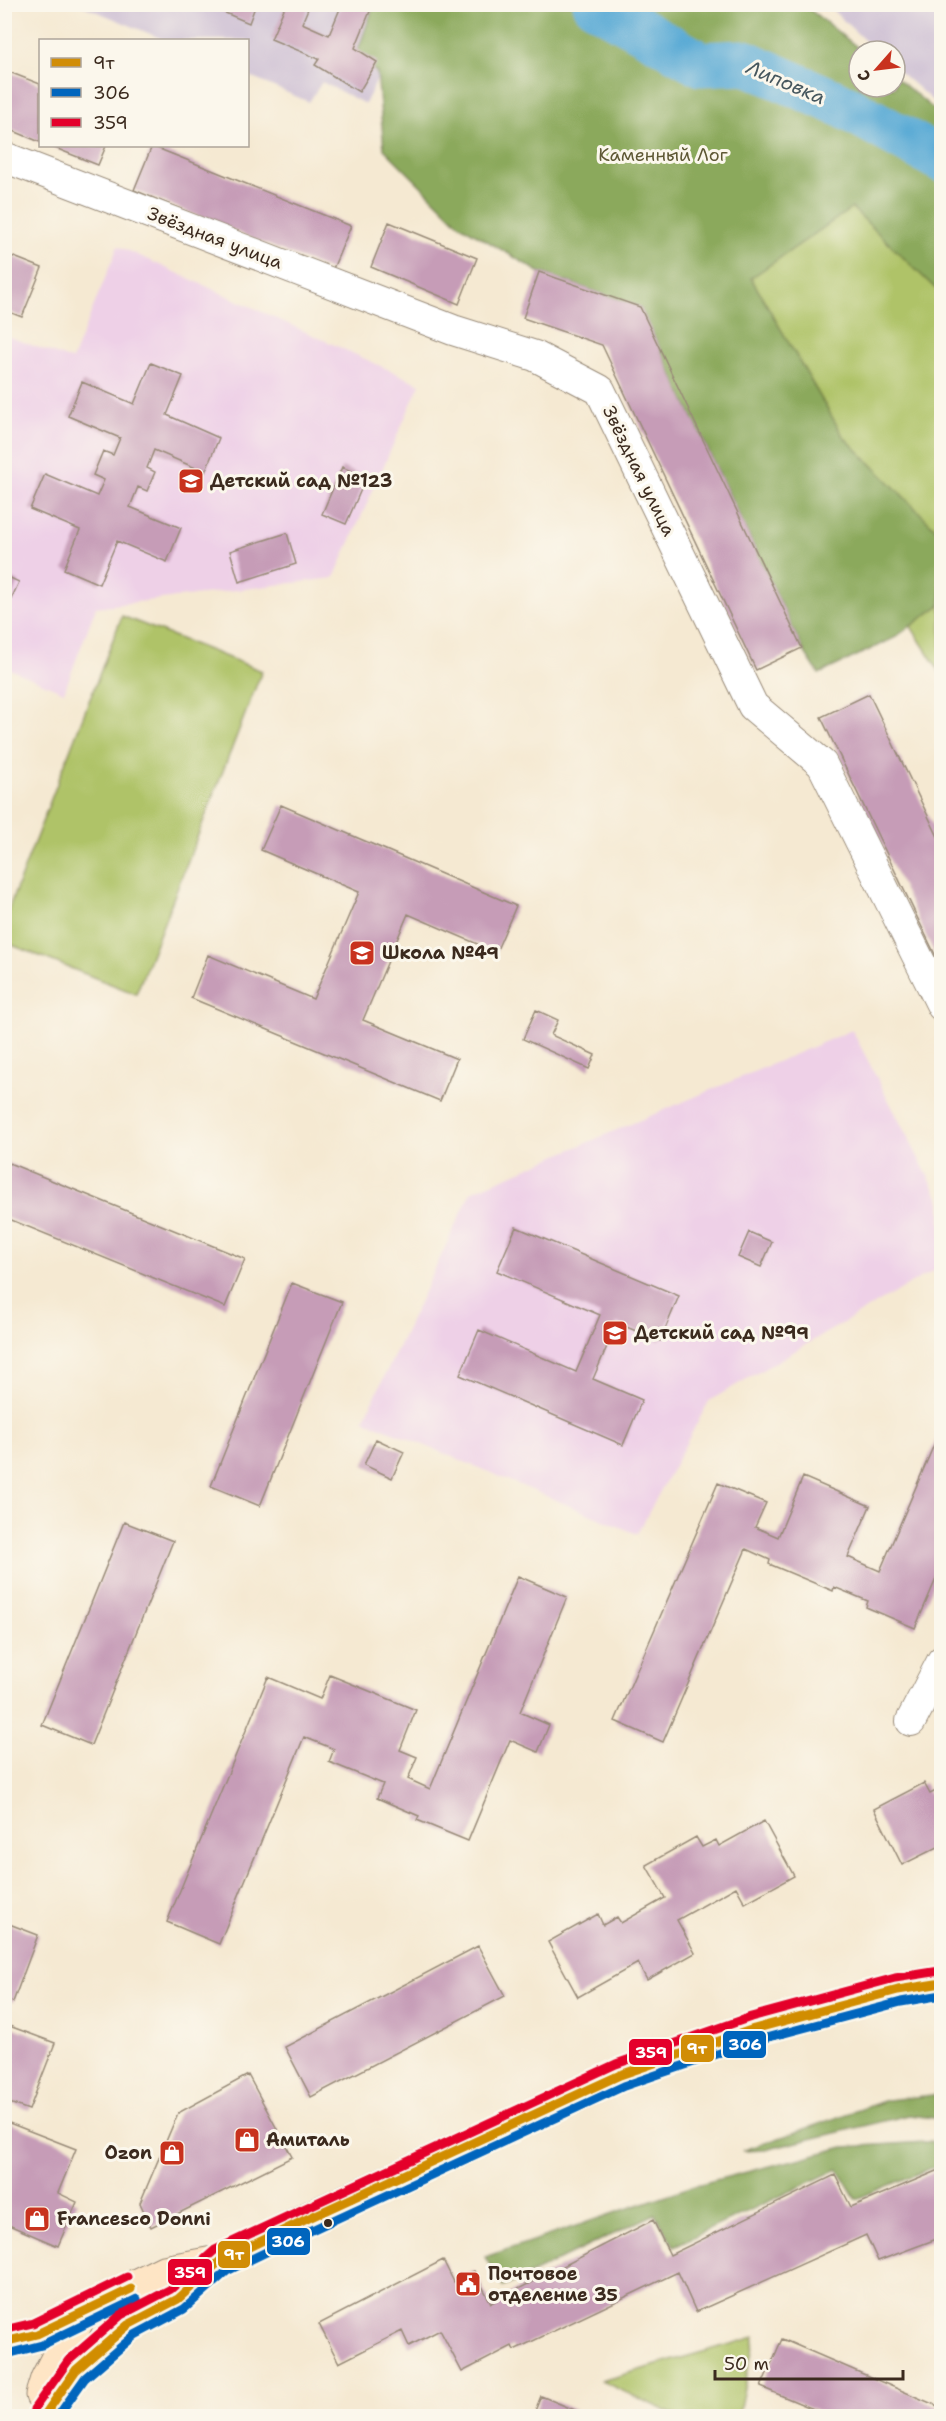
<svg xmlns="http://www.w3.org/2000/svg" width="946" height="2421" font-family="'Shantell Sans',sans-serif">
<rect width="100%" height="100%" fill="#fbf7ec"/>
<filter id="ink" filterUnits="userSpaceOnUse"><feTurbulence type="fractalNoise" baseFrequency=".0167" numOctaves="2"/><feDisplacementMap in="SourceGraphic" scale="12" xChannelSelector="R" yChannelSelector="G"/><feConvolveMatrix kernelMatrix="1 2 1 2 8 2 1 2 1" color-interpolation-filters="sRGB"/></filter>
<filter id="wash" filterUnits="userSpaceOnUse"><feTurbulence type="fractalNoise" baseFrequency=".008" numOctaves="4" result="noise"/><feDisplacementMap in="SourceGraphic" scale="24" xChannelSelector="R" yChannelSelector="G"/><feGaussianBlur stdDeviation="1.35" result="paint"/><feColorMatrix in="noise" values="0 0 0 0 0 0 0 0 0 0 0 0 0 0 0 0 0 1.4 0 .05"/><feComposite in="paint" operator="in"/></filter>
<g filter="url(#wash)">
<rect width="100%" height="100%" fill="#f5e9d2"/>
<path fill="#eed0e7" d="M118,246l302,138 -86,194 -238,29 -32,85 -59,-25 -1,-332 68,25z
M852,1030l89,171v65l-232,135 -72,133 -273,-114 107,-228z"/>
<path fill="#ccbed3" d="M81,5h296l-20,54 22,17 -14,28 -43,-22 -13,20 -61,-26v-36h-83z
M827,5h114v103l-46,-40v-17h-19z"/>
<path fill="#afc367" stroke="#757642" stroke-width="1.5" d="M941,143v531l-197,-311 -7,-132z
M122,616l140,55 -126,323 -132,-52 1,-24z
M755,2337l-17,79h-61l-76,-35z"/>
<path fill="#8ba95c" stroke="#636a3d" stroke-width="1.5" d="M374,5h430l58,46h-3v36h36v-10l46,38v179l-89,-86 -101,70 92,158 98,98v70l-47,34 -75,36 -17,-26 -162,-341 -101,-35 -79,-47 -76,-76 -7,-76 -21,-17z
M941,2094v25l-32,-4 -144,35 -23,1 145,-51z
M941,2141v23l-85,35 -18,-30 -164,77 -19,-32 -152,73 -18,-30 211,-72 148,-38z"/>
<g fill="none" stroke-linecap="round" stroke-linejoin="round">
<path stroke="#5babd5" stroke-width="45" d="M595,4l106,60 43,-2 102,45 96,53"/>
</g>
<g id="blocks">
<path fill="#c69cb7" d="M204,4h52l-7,19z
M286,4h24l-8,19 27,12 13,-31h31l-18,44 22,14 -18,30 -44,-27 4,-6 -48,-20z
M4,70l36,14v58l-36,-15z
M50,146h56l-8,19z
M152,146l199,80 -19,45 -198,-81z
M389,222l88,36 -18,46 -88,-37z
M4,253l38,15 -20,49 -18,-7z
M539,272l101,35 162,341 -46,22 -154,-325 -79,-27z
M151,363l32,13 -16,39 52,23 -14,34 -51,-22 -7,18 8,4 -8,19 -9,-4 -8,20 51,21 -14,34 -50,-21 -18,43 -35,-15 16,-39 -50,-21 15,-35 52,22 7,-16 -11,-5 10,-24 10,4 7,-17 -52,-22 14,-34 52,22z
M342,467l24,11 -20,46 -24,-10z
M287,533l9,31 -57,18 -9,-31z
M4,575l15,7 -12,26 -3,-2z
M869,694l73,151v124l-121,-252z
M281,805l235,101 -20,46 -88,-38 -45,106 94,39 -17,42 -249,-103 17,-43 105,44 46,-107 -98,-42z
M536,1010l22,10 -7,15 44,20 -6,14 -66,-30z
M4,1161l241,98 -20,48 -221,-90z
M516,1227l163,69 -19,45 -43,-18 -24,56 49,21 -19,45 -163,-70 19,-45 97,42 24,-57 -103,-44z
M749,1232l23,10 -11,25 -23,-10z
M292,1283l50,19 -82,204 -49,-20z
M942,1426v139l-27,63 -49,-21 2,-6 -34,-14 -1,4 -64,-27 1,-4 -24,-11 -83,193 -48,-21 103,-238 48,20 -11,24 23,10 25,-60 67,29 -22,51 32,14z
M376,1439l28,13 -12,26 -28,-13z
M124,1522l49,19 -82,204 -49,-20z
M518,1576l49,21 -47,115 29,13 -11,27 -28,-12 -42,101 -51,-21 2,-4 -42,-18 6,-14 -54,-22 5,-13 -30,-12 -85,207 -52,-22 101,-245 52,22 10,-24 86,35 -16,40 17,7 -9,22 22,10z
M924,1783l6,11 12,-6v57l-40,20 -28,-56z
M764,1821l30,55 -49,27 -9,-16 -59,33 18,33 -48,27 -9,-17 -60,34 -30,-55 50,-28 5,11 14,-8 4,6 44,-25 -19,-33 50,-28 6,10 14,-7 3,6z
M4,1922l34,13 -25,67 -9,-3z
M478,1946l27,50 -194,101 -26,-50z
M4,2024l51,19 -26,67 -25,-9z
M248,2075l44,82 -141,70 -11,-24 38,-90z
M4,2121l72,28 -18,44 19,9 -19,44 -54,-23z
M942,2169v68l-64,24 -12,-26 -170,77 -18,-40 -164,78 -2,-4 -50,26 -22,-42 -31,16 -7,-15 -63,32 -20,-39 124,-64 11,22 20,-11 17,32 162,-83 17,35 165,-80 16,32z
M782,2339l160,69v8h-112l-69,-29z
M541,2396l48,20h-56z"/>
</g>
</g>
<g filter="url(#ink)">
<use href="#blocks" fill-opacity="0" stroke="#988a78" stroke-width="1.5"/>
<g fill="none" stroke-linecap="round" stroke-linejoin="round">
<g stroke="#988a78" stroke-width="32">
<path id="minor" d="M4,157l449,173 82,26 65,34 153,316 69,58 120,242
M911,1721l31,-60"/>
</g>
<g stroke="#988a78" stroke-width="35">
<path id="secondary" d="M4,2342l33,-8 127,-62 55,-10
M42,2395l5,-16 34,-66
M44,2416l32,-46 52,-45 50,-26 42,-38 89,-43 311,-143 134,-46 144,-39 44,-7"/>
</g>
<use href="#minor" stroke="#fff" stroke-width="30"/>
<use href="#secondary" stroke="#fee5c5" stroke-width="33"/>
<g stroke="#fbf7ec" stroke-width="14">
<path id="bus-1" d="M4,2342l33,-8 94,-45
M44,2416l32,-46 52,-45 50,-26 42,-38 89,-43 311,-143 134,-46 144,-39 44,-7"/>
</g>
<g stroke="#fbf7ec" stroke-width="14">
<path id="bus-2" d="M7,2354l35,-9 95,-46
M58,2416l27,-38 50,-43 49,-26 43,-38 87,-42 310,-143 134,-46 143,-38 41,-7"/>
</g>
<g stroke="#fbf7ec" stroke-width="14">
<path id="bus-3" d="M4,2330l29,-7 94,-46
M34,2409l34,-48 53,-46 50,-26 44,-39 401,-186 135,-47 144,-39 45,-7"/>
</g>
<use href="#bus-1" stroke="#d18d06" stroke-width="9"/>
<use href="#bus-2" stroke="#0065bd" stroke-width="9"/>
<use href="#bus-3" stroke="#e4002b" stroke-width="9"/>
</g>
</g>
<defs>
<g id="school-square" transform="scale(1.35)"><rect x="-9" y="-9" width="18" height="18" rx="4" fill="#c8321e" stroke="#fbf7ec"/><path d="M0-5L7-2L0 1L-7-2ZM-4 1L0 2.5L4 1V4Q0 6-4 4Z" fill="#fff"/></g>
<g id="shop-square" transform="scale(1.35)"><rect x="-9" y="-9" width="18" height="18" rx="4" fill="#c8321e" stroke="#fbf7ec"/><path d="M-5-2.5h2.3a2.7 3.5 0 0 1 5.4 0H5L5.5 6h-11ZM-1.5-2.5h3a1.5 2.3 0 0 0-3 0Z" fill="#fff"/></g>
<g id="civic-square" transform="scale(1.35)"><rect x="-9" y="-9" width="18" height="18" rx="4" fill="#c8321e" stroke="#fbf7ec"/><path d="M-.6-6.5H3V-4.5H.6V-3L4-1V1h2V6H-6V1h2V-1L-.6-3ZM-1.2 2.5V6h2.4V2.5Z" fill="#fff"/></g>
</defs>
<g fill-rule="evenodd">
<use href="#school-square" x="191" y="481"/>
<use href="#school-square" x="362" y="953"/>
<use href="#school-square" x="615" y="1333"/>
<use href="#shop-square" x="247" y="2140"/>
<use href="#shop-square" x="172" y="2153"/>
<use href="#shop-square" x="37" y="2219"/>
<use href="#civic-square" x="468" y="2284"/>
</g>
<circle fill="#3b2a1e" stroke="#fbf7ec" stroke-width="2" cx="328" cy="2223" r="5"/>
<g text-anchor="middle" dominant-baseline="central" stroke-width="6" stroke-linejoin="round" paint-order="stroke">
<g font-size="18" fill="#5e5834" stroke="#fbf7ec">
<text x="663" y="155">Каменный Лог</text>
</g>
<g font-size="18" fill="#3b2a1e" stroke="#fbf7ec">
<text transform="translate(215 238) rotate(21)">Звёздная улица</text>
<text transform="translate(639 471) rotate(64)">Звёздная улица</text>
</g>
<g font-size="18" font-weight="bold" fill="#3b2a1e" stroke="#fbf7ec" text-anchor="start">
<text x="210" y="481">Детский сад №123</text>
<text x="382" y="953">Школа №49</text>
<text x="634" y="1333">Детский сад №99</text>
<text x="266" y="2140">Амиталь</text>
<text x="152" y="2153" text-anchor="end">Ozon</text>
<text x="57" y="2219">Francesco Donni</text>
<text x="488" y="2274">Почтовое<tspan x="488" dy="21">отделение 35</tspan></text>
</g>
<g font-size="20" font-style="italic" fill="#46575e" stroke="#fbf7ec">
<text transform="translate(786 82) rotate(23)">Липовка</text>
</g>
</g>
<g stroke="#fbf7ec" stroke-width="2">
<rect x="722" y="2030" width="45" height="29" rx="6" fill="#0065bd"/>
<rect x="680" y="2034" width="35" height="29" rx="6" fill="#d18d06"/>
<rect x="628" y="2038" width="45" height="28" rx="6" fill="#e4002b"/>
<rect x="266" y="2227" width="45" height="29" rx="6" fill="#0065bd"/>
<rect x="217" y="2240" width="34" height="29" rx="6" fill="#d18d06"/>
<rect x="167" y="2258" width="46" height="28" rx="6" fill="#e4002b"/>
</g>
<g font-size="16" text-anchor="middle" font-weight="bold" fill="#fff">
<text x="745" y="2050">306</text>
<text x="697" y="2054">9т</text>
<text x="651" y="2058">359</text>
<text x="288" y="2247">306</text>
<text x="234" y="2260">9т</text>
<text x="190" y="2278">359</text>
</g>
<rect width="946" height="2421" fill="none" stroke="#fbf7ec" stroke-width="24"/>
<rect x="39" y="39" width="210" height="108" fill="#fbf7ec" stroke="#aea59a" stroke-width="1.5"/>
<rect x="51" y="58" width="30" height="9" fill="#d18d06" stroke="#aea59a" stroke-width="1.5"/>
<text x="93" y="69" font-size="18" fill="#3b2a1e">9т</text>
<rect x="51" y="88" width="30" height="9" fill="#0065bd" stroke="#aea59a" stroke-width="1.5"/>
<text x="93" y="99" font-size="18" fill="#3b2a1e">306</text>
<rect x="51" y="118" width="30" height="9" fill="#e4002b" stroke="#aea59a" stroke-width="1.5"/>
<text x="93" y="129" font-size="18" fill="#3b2a1e">359</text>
<g transform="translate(877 69) rotate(242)"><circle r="28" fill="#fbf7ec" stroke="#aea59a" stroke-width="1.5"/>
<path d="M0-4.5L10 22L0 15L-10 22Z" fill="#c8321e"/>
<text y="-9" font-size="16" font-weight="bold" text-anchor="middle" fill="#3b2a1e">С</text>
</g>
<path d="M715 2370v9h188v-9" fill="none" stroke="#3b2a1e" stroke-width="3"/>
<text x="724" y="2370" font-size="18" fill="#3b2a1e" stroke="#fbf7ec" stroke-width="4.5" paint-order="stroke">50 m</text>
</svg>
